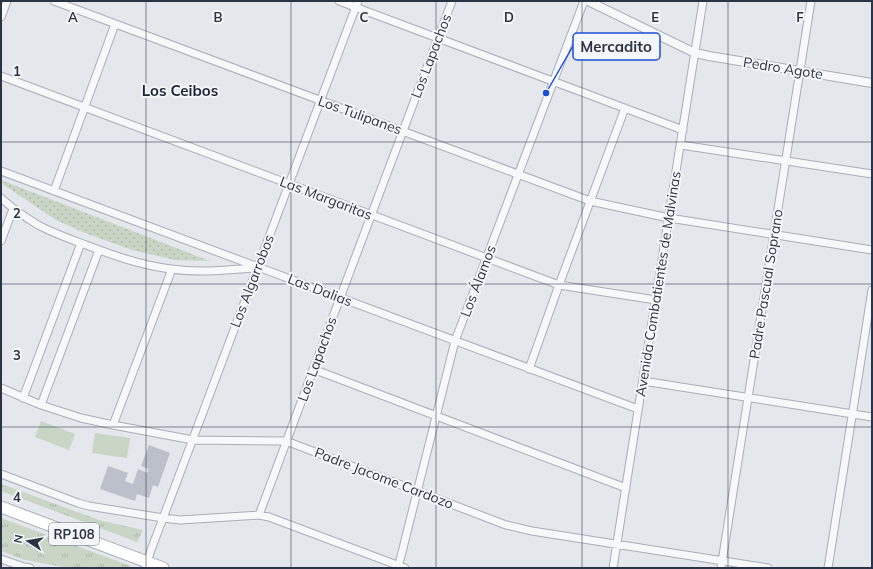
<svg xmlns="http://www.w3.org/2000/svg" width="873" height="569" font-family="Mulish,sans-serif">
<defs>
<pattern id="grass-tufts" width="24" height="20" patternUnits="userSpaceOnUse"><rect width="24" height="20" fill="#c9d6c5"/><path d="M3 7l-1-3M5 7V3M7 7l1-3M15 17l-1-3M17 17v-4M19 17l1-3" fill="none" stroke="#adb8ab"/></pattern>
<pattern id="park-dots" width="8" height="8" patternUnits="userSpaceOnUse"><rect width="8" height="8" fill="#c9d6c5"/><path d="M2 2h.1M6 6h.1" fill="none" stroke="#adb8ab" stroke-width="1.8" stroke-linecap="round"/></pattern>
</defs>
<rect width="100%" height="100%" fill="#e4e7ec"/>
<path fill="url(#grass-tufts)" d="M1,484l98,36 44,10 -6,12 -136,-51z
M1,518l130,48 -1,2h-61l-44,-8 -24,-9z"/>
<path fill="url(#park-dots)" d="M1,180l209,81 -35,-1 -43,-10 -47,-17 -29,-13 -55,-37z"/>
<path fill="#c9d6c5" d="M41,421l34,13 -6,16 -34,-13z
M95,433l35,5 -3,20 -35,-5z"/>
<path fill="#bbc0ca" d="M149,445l21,8 -12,34 -5,-2 -4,13 -12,-4 -2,7 -35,-12 8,-23 20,7 -3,8 8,3 5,-15 9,4 2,-4 -8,-3z"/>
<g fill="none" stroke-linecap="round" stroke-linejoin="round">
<g stroke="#a9aeb7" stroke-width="9">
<path id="minor" d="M54,1l536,200 79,17 203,32
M339,1l344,129
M1,17l6,-16
M1,76l558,209 97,15
M681,145l191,29
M1,171l637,238
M54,191l61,-167
M1,198c11,10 24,19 37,27 15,8 32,14 48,20 29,11 54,20 85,24 28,4 56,1 83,-1
M1,241l12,-32
M313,369l313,119
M529,369l30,-84 66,-177
M643,381l229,36
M1,388l40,17 40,13 32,7 80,15 93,1 220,84 26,6 236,37
M23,398l58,-155
M41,405l58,-155
M113,425l59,-156
M1,474l77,29 11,3 74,12 17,2 79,-5 10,2 136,51
M259,515l81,-217 112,-297
M1,559l23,8 6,1
M145,568l6,-18 207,-549
M398,568l57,-227 129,-340
M613,568l90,-567
M721,568l90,-567
M828,568l44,-278"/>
</g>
<g stroke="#a9aeb7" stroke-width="10">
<path id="tertiary" d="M588,1l107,52 14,3 163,27"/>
</g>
<g stroke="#a3abb8" stroke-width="13">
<path id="primary" d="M1,507l162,61"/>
</g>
<use href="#minor" stroke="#f7f8fa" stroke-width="7"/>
<use href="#tertiary" stroke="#f7f8fa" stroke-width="8"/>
<use href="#primary" stroke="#fff" stroke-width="11"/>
</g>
<path fill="none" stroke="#2b3445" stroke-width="1" stroke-opacity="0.55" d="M146,1v567M291,1v567M436,1v567M582,1v567M728,1v567M1,142h871M1,284h871M1,427h871"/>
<g text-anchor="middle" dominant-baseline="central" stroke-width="4" stroke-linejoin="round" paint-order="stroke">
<rect fill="#f4f6f9" stroke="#676e7b" stroke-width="1" x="49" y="523" width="50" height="22" rx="3"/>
<g font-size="13" font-weight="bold" fill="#2b3445">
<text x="74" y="534">RP108</text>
</g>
<g font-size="14" fill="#2b3445" stroke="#f4f6f9">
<text transform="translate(431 56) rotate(-69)">Los Lapachos</text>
<text transform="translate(783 68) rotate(9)">Pedro Agote</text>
<text transform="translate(360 115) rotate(20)">Los Tulipanes</text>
<text transform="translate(326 198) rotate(21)">Las Margaritas</text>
<text transform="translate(252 281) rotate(-69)">Los Algarrobos</text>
<text transform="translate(478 281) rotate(-69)">Los Álamos</text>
<text transform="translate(658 284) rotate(-81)">Avenida Combatientes de Malvinas</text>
<text transform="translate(766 284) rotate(-81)">Padre Pascual Soprano</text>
<text transform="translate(320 290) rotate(21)">Las Dalias</text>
<text transform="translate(317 359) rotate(-70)">Los Lapachos</text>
<text transform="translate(384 478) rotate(21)">Padre Jacome Cardozo</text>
</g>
<g font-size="15" font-weight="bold" fill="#1d2536" stroke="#f4f6f9">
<text x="180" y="90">Los Ceibos</text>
</g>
</g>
<g font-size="13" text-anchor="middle" font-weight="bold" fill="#2b3445" stroke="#f4f6f9" stroke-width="4" stroke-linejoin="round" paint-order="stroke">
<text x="73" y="22">A</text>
<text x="218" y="22">B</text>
<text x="364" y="22">C</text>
<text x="509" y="22">D</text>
<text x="655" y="22">E</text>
<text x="800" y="22">F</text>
<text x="17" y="76">1</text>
<text x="17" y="218">2</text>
<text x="17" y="360">3</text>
<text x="17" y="502">4</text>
</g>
<path fill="none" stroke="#1d4ed8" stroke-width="1.5" d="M546 93L573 46"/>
<circle fill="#1d4ed8" stroke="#f4f6f9" stroke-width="1.5" cx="546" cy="93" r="4"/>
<rect fill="#f4f6f9" stroke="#1d4ed8" stroke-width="1.5" x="573" y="33" width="87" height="27" rx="4"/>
<g font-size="15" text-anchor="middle" font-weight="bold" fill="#2b3445">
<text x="616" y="52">Mercadito</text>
</g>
<rect width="873" height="569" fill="none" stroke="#2b3445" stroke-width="4"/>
<g transform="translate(28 541) rotate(282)" stroke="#f4f6f9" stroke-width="3" paint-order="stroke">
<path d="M0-3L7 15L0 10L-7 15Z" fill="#2b3445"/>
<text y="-6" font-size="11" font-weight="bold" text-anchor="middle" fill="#2b3445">N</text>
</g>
</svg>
